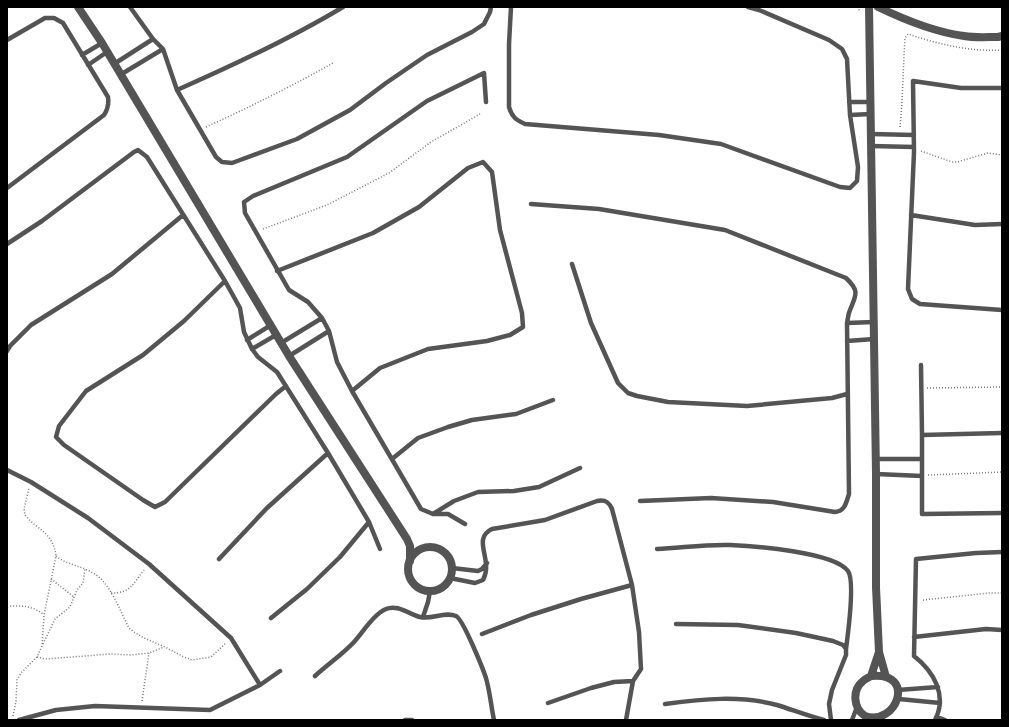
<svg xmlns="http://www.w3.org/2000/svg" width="1009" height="727" font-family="'Work Sans',sans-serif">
<rect width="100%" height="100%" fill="#fff"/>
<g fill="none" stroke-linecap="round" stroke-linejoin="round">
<path stroke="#767676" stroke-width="1.5" stroke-dasharray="1 2" stroke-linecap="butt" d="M857,7l3,4
M206,127c44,-20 86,-41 127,-64
M900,127c3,-30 3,-59 5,-89l3,-4c30,10 62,18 94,16
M921,151l31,11h5l31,-9 14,2
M263,229l64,-24 62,-32 42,-31 49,-28
M927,388l75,-1
M928,475l74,-3
M56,556c11,9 26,10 37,17 17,9 27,38 36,55l5,4 10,6 21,9 19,10 8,3 19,-3 15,-14
M51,579l23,18
M111,593c20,0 21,-8 33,-23
M923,600l66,-7h13
M7,606c15,0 24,-1 36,8
M43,644l12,-25 15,-12 7,-17 6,-7 2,-14
M37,657l8,2 66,-5 19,1 19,-2 15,-6
M142,701l7,-48
M13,716l3,-15 1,-21 4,-7 16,-16 5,-11 2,-31 12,-59c-3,-24 -18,-25 -31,-41l-1,-6 5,-21"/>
<path stroke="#545454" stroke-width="4.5" d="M130,7l23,32 10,10 14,41 39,67 6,5 10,1 65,-24 53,-29 36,-27 41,-28 45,-23 12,-8 6,-12 1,-5
M511,7l-2,37v63c3,10 7,13 16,17l134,11 62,9 119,43 10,1 7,-7 1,-14 -8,-52 -3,-56 -5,-10 -13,-9 -70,-30 -11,-3
M7,40l38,-22h9l9,5 45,74c1,7 0,12 -4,18l-97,73
M82,55l20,-12
M114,64l39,-25
M88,65l19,-13
M120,75l43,-26
M1002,88h-41l-48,-7 1,71 -6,137 4,10 8,5 82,6
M177,90c57,-25 113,-51 166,-83
M849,102h22
M850,115l21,-1
M871,134l43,1
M871,146l43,1
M531,204l68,5 126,21 121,48c14,13 10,17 4,32 -2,4 -2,9 -3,13l2,171c-3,9 -4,17 -14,18l-62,-10 -62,-4 -71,3
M911,215l64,10 27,-1
M7,244l35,-23 92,-69 4,-2 9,7 78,124 15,27 4,24 8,17 6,8 19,15 51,81 41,69 11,27
M572,264l19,59 27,60 10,10 9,3 31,6 79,4 85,-8 15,-4
M277,271l96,-38 46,-26 49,-39 15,-6 9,10 8,58 22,83 1,14 -13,8 -23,6 -59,8 -48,19 -28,23
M225,281l-41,40 -41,34 -57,36 -27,35 -3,11 8,8 79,55 12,7 10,-5 111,-108 10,-8
M847,323l27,-1
M247,340l24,-15
M847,341l27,-2
M281,343l41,-25
M252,349l24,-14
M7,351l3,-5 21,-21 81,-51 71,-59
M289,356l40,-25
M921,365l1,70
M1002,433l-80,2v79l80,-1
M392,459l26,-21 30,-11 24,-7 44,-6 37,-14
M876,459h46
M7,470l24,12 57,36 61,46 82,74 29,47
M876,474l46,2
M433,514l21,-13 24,-9 36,-1 25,-4 41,-19
M465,524l-17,-10h-15l-12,-5 -69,-118 -15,-29 -8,-31 -7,-13 -14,-16 -19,-12 -44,-77 -1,-11 9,-6 94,-39 80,-56 57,-28 2,29
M657,549c24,-1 49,-5 73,-4 24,1 104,7 118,26 7,10 0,63 -2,78
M219,559l48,-51 61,-55
M452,568l26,3 4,-2 5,-6
M450,578l25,5 8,-3c11,-20 -12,-41 9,-51l53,-9 52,-19c8,-2 12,1 15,8l20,76 7,47 2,37 -8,12 -7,39
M423,617l5,-15 2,-11
M271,618l36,-29 33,-32 29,-35
M676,624l62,1 58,8 37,8 10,4 3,4v6l-14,35 -3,14 2,16
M482,634l49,-19 50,-16 51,-14
M914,637l72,-8 16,1
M315,676c13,-12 28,-22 39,-34 9,-10 20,-28 32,-33 11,-5 23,5 34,8 12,3 25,-6 36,-1 7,3 27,53 30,62 4,14 5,28 8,42
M898,690l40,-3
M899,699l41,4
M548,703l43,-15 23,-6 19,-1
M665,704c37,-5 75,-9 112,1 16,5 31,11 47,15
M937,717l8,3
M19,720l37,-10 39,-4 115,4 50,-25 20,-14
M405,720h7
M852,720l5,-13
M935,720c13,-25 -2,-49 -21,-64l2,-97 60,-6 26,-1"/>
<path stroke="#545454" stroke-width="8" d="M78,7l24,36 187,313 118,183 3,7v15
M869,7l7,467v113l3,65 7,25
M878,7c27,13 56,25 86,29 11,2 23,1 34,1l4,-1
M408 569a22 22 0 1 1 44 0a22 22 0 1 1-44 0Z
M871,676c46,-5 26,51 -6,40 -12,-8 -13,-26 -2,-35 2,-2 5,-3 8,-5l8,-24"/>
</g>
<rect width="1009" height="727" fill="none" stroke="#000000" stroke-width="16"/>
</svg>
